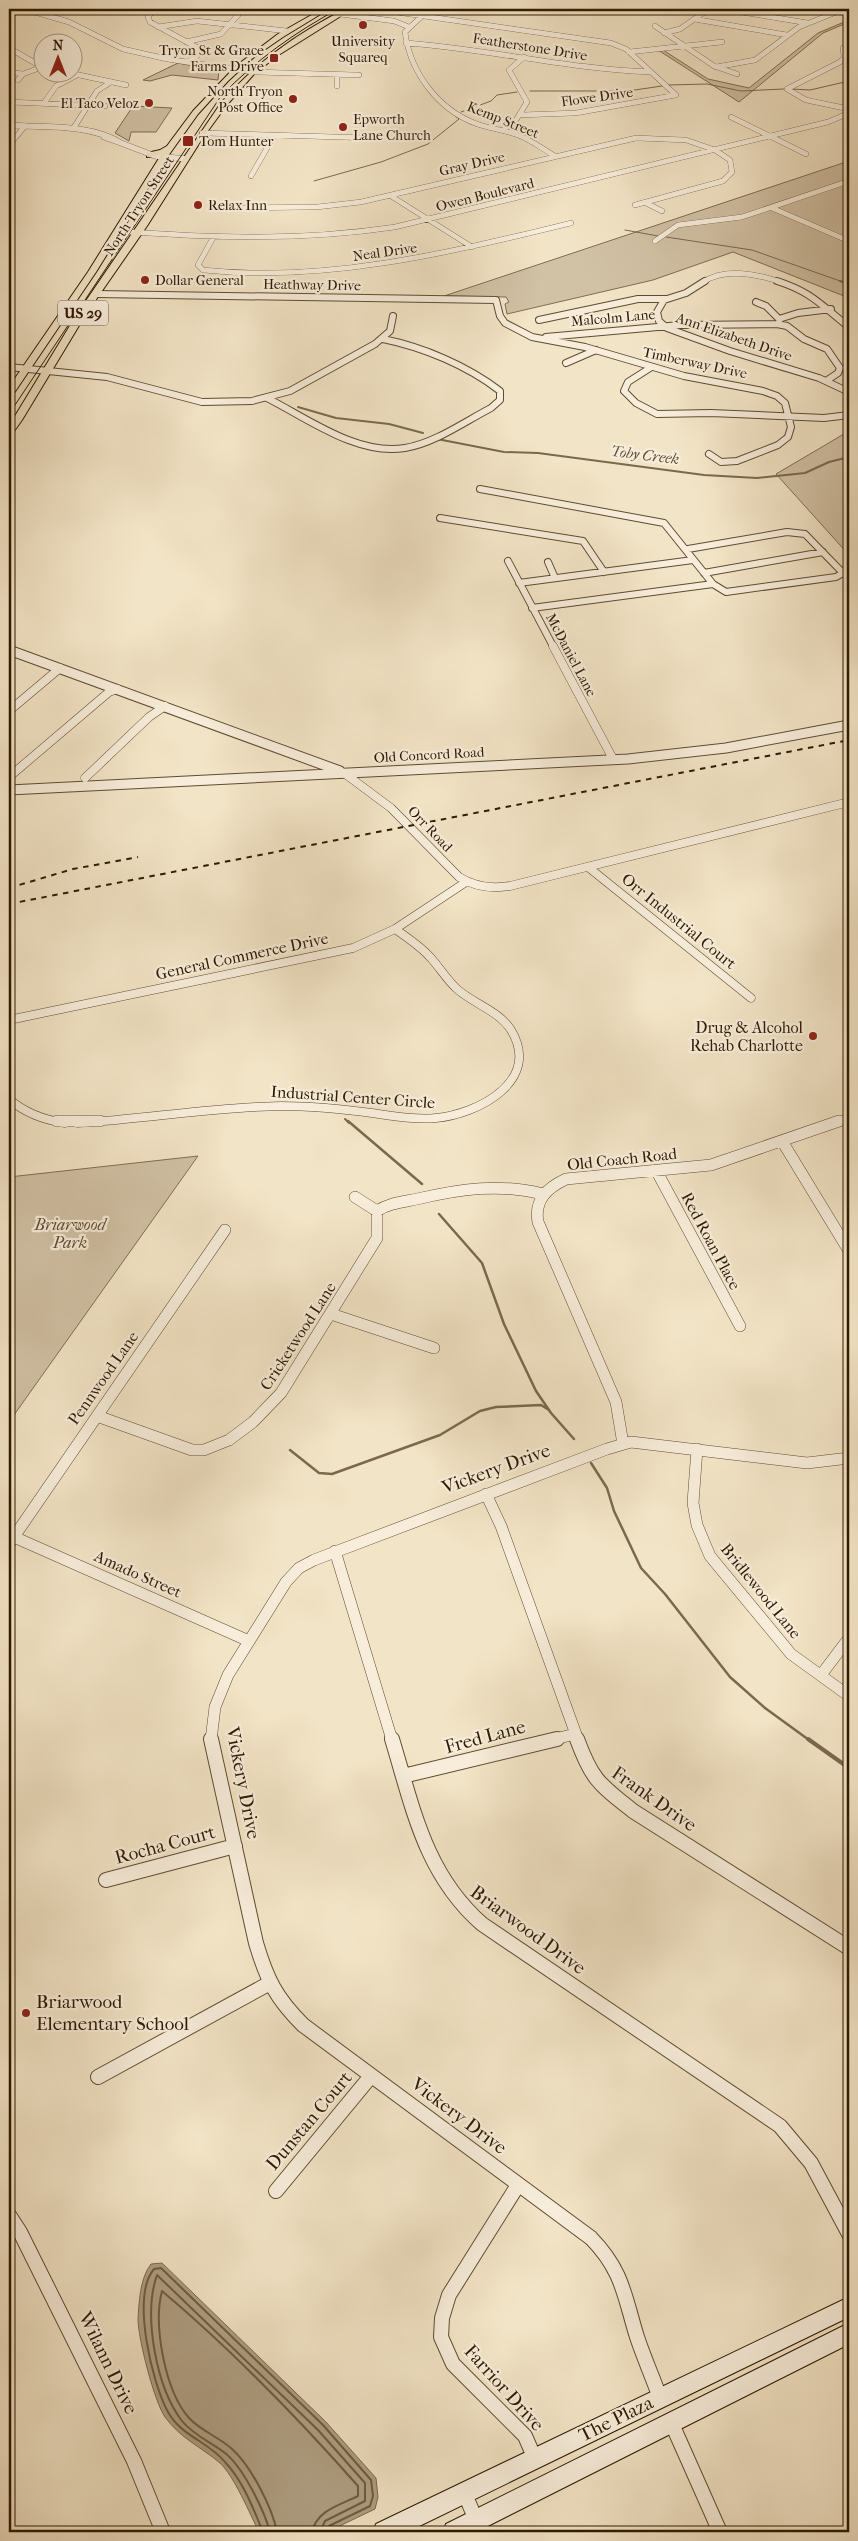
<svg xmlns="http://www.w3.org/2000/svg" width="858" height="2541" font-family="'IM FELL French Canon',serif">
<rect width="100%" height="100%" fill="#f2e4c6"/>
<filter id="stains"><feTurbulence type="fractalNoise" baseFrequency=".004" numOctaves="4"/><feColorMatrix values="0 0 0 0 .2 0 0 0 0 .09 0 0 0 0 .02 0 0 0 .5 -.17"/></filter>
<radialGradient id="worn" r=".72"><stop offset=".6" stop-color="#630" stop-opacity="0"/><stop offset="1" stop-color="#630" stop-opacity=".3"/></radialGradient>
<path fill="#d1c1a5" stroke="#806d53" d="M849,20v2l-26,11 -84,69 -81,-52h5l45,29 41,9 69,-55z
M178,63l41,8 -1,9 -46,-5 -22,6 -7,-1z
M133,106l39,2 -16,24h-25l-2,9 -14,-8z
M849,161v137l-116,-46 -80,28 -146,34 -2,-10 4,-2 -3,-5 -62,-1z
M849,431v124l-73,-81z
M198,1156l-189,266v-245z"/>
<path fill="#af9f83" stroke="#7b694f" d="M162,2263l164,159 50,56 2,19 -3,12 -48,23h-68c-9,-18 -25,-56 -39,-69 -19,-16 -40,-25 -55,-46 -11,-16 -27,-79 -27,-98 1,-17 2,-41 13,-55z"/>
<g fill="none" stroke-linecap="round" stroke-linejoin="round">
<path stroke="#6e5c42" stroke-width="2" d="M263,2532c-10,-24 -20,-51 -38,-70 -16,-20 -44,-26 -57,-50 -16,-29 -37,-116 -14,-143l7,-1 162,157 48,55 2,16 -3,10 -41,20 -3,6
M270,2532c-6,-22 -27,-65 -45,-79 -14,-11 -32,-18 -43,-32 -26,-34 -39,-106 -25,-146l161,155 47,53v18l-40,20 -5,11
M277,2532c-5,-25 -26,-66 -45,-83 -13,-12 -31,-18 -43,-31 -24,-27 -36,-93 -27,-127 70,59 135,126 196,195v10c-18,9 -41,14 -46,36"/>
<path stroke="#7b694f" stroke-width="1" d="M669,85l38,-1 34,7 43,-2
M791,89l19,1 39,-9
M530,91h98l34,-5
M461,112l30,-11 6,-6 20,-3
M314,181l67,-19 47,-18 31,-25 -5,-4
M625,230l33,6
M666,237l86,13 91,32"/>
<path stroke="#7b694f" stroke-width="2" d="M840,281l9,3
M298,407l38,11 53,6 34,9
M437,439l67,13 34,1 166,22 53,3 48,-5 24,-11 20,-5
M345,1119l4,4"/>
<path stroke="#7b694f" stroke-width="2.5" d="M348,1121l74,63
M439,1214l43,49 22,61 32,67 15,22 23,26
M290,1450l29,23 13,1 108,-39 40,-24 16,-4 45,-2 8,5
M591,1463l16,25 7,23 27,57 24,26 65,83 35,31 44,32"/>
<path stroke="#7b694f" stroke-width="4" d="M808,1739l41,29"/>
<g stroke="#5f4c32" stroke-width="5.5">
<path id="minor-far4" d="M24,9l45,13 54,27 44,10 86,13 106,3
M154,9l-6,8 2,5 48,26 -1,8 -10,6
M375,9l236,34 15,6 50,46 -100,18 -56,2
M439,9l-16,6 -18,17c5,40 33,78 72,92 14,5 28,6 41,11 13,5 25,14 37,21
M722,9l86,14
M814,9l21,3
M340,14l54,7 15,6
M694,19l93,16
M655,26l59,40 23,8
M158,27l39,-6 90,10
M664,33l16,-4 29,-20
M186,42l35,-8 17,-19
M406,43c82,6 162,26 244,29
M9,48l33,19
M843,48l1,10 -4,4 -53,27 19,11 43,9
M629,52l93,-10
M716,67l39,-7 44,-33 45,-18
M9,72l14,2
M65,72l61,13
M337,75v11
M18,80l5,-6 19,-7
M9,102l96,4
M44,103l12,-17 21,-11
M731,117l75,37
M73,129l24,-38 14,-9
M503,130l13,-10 11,-18 -18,-32 15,-13
M202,133l169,5
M9,145l16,-19
M251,176l23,-40
M391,196l81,51
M646,203l16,8
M231,208l86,-1 44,-5 275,-64 50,2 29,10 15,10 2,12 -9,9 -88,24
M772,208l77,33
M118,231c93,7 184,10 277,-4l433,-105 21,-9
M213,238l-15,27 5,5c124,13 249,-18 368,-47
M655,241l23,-16 64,-8 107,-36
M703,282c23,-15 54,-8 78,0"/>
</g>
<g stroke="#5f4c32" stroke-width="8">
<path id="minor-far3" d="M705,281l-19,12 -22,7 -7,12 2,9 8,7 63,23 89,27 30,14
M777,281c35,11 45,25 72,46
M97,294l399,6 4,16 5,7 27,14 53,10 99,29 79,15 14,5 8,7 6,24 -3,10 -10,8 -41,16 -16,1 -12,-8
M756,302l10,4 13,13v5
M779,319l19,-6 33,-4
M539,320l99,-21h28
M546,337l134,-12 97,-1 10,2 17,13 23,10 13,19 -2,5 -12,8
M566,363l30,-13
M9,367l98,10 95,25 50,-1 38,-10 85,-47 15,-13 3,-15
M650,368l-22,14 -4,9 12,12 21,11 54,-1 113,5 25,-3
M267,398c40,20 90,58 138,50 30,-5 59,-26 86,-40l9,-8v-9c-32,-25 -77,-44 -117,-52
M480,489l184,34 49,61 13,8 110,-15 7,-4 -38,-39 -18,-2 -99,17
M440,518l143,23 21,31
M508,561l46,87
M548,562l7,16
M704,573l119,-21
M519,583l174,-23
M532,608l181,-24"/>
</g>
<g stroke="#5f4c32" stroke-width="9">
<path id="minor-far2" d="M553,646l60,113
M9,711l51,-43
M344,773l47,35 68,69c16,10 32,12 51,9l339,-84
M9,777l100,-85 8,-3
M85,778l64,-61 16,-11
M588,867l163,131
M9,1020l344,-72 42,-19 71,-47
M9,1099c16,14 35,21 56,24
M77,1123c69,-4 136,-16 204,-17 31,0 61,3 91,7 21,3 43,7 64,5 42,-4 106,-37 75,-88 -12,-19 -37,-26 -54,-41 -10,-9 -17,-21 -27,-32 -10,-11 -22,-19 -35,-28
M836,1123l13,-5"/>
</g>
<g stroke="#5f4c32" stroke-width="12">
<path id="minor-far1" d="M57,1121h43
M782,1141l67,110
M656,1170l84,156
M355,1197l22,14
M377,1211c12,-8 26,-9 40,-12 43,-10 83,-16 126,-5
M331,1314l103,34
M97,1416l95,34h12l25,-10 24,-18 28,-29 96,-155v-27
M623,1444l-7,-42 -78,-180c-4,-22 9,-34 28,-43l145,-14 128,-44
M697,1449l-4,54 4,22 13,31 81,98 58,42
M486,1494l15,32 77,214
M14,1537l235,104
M9,1544l216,-314
M335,1551l57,189
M821,1675l28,-37
M211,1740l4,-33 13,-32 58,-93 13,-14 15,-8 293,-111 24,-7 176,21 42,-5
M551,1740l24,-6"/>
</g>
<g stroke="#5f4c32" stroke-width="16">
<path id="minor" d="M211,1739l45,204c11,37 20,55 47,82l288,213c32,33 33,57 46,99 7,21 16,41 23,61
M392,1739c21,69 33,135 90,185l298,202 31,37 38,71
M577,1739c15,41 22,45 56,72l216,137
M403,1776l154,-37
M106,1880l129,-34
M98,2077l172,-94
M518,2185l-69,110 -7,23 -1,19 12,27 72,72 10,23
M276,2191l95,-115
M9,2215l11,17 114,229 29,71
M672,2424l48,108
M465,2494l16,38"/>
</g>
<g stroke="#5f4c32" stroke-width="6">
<path id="tertiary-far1" d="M9,125l16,1h-16
M25,126c31,1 69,0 96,17l-17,-6
M121,143l34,13 31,3"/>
</g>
<g stroke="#5f4c32" stroke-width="11">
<path id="tertiary" d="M9,650l331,121
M9,790l619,-31 98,-11 123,-23"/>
</g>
<g stroke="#2e1901" stroke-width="2">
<path id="secondary" d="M849,2297v20l-442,215h-34l3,-8z
M849,2323v21l-373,188h-33l3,-8z"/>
</g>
<g stroke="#2e1901" stroke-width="2">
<path id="primary" d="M322,9h7l-46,28 -29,20 -26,24 -30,33 -30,42 -72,116 -84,124 -3,1v-10l79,-115 73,-117 -14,2v-4l13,-3 7,-4 26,-35 43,-45 42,-32z
M345,9h7l-75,47 -23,18 -28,32 -24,33 -55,87 -61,88 -64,106 -10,14 -3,1v-9l68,-112 144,-211c35,-41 76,-69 124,-94z"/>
</g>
<use href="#minor-far4" stroke="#f7edda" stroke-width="5"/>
<use href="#minor-far3" stroke="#f7edda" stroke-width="6"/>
<use href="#minor-far2" stroke="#f7edda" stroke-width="8"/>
<use href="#minor-far1" stroke="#f7edda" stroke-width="11"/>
<use href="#minor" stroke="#f7edda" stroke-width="14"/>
<use href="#tertiary-far1" stroke="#f7edda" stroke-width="5.5"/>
<use href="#tertiary" stroke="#f7edda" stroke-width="9"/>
<use href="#secondary" fill="#f7edda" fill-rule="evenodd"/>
<use href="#primary" fill="#f2e4c6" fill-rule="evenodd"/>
<path stroke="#2e1901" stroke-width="1" d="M9,414l212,-318c35,-36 73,-63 117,-87"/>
<path stroke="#2e1901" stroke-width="2" stroke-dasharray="5.5 5.5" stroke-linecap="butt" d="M9,888l64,-19 65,-12
M9,904l840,-164"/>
</g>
<g fill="#8f2418" stroke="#f7edda" stroke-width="2">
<circle cx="363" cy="25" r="5"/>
<rect x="269" y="53" width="10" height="10" rx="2.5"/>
<circle cx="293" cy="99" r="5"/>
<circle cx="149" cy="103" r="5"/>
<circle cx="343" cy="127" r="5"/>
<rect x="182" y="135" width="12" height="12" rx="2.5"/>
<circle cx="198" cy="205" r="5"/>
<circle cx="145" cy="280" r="5"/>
<circle cx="813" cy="1036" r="5"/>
<circle cx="26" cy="2013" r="5"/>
</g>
<g text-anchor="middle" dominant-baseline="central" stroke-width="4.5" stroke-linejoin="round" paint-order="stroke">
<g font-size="14" fill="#2e1901" stroke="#f7edda" text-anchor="start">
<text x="363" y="41" text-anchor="middle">University<tspan x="363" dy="16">Squareq</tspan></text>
<text x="264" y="50" text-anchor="end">Tryon St &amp; Grace<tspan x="264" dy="16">Farms Drive</tspan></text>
<text x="283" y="91" text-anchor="end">North Tryon<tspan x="283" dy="16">Post Office</tspan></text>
<text x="139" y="103" text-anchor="end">El Taco Veloz</text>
<text x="353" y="119">Epworth<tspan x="353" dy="16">Lane Church</tspan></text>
<text x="199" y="141">Tom Hunter</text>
<text x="208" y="205">Relax Inn</text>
<text x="155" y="280">Dollar General</text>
</g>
<g font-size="14" fill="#2e1901" stroke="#f7edda">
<text transform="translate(530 47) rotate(9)">Featherstone Drive</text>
<text transform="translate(597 97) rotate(-8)">Flowe Drive</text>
<text transform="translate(503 120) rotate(22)">Kemp Street</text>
<text transform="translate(472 164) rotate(-13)">Gray Drive</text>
<text transform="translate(485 195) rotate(-14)">Owen Boulevard</text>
<text transform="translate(139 206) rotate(-57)">North Tryon Street</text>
<text transform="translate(385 252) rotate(-8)">Neal Drive</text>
<text transform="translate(312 285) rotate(1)">Heathway Drive</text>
<text transform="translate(613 318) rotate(-5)">Malcolm Lane</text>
<text transform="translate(734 337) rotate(19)">Ann Elizabeth Drive</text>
<text transform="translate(695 363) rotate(12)">Timberway Drive</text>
<text transform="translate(571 655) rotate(62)">McDaniel Lane</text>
<text transform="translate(429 755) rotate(-3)">Old Concord Road</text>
<text transform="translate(430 829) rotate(46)">Orr Road</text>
</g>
<rect fill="#f7edda" stroke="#6a5942" stroke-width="1" x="58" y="300.5" width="50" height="25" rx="4"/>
<g font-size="15" font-weight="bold" fill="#2e1901">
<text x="83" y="313">US 29</text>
</g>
<g font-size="15" font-style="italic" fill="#624f35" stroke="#f7edda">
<text transform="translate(645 455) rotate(7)">Toby Creek</text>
</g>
<g font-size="16" fill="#2e1901" stroke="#f7edda">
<text transform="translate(679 921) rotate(39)">Orr Industrial Court</text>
<text transform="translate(242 956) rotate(-12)">General Commerce Drive</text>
<text transform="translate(353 1097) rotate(4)">Industrial Center Circle</text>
<text transform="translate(622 1159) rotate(-6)">Old Coach Road</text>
<text transform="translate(711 1241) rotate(62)">Red Roan Place</text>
<text transform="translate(298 1336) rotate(-57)">Cricketwood Lane</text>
<text transform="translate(103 1378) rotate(-55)">Pennwood Lane</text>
<text transform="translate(138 1574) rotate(24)">Amado Street</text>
<text transform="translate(761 1591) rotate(51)">Bridlewood Lane</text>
</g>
<g font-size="16" fill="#2e1901" stroke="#f7edda" text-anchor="end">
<text x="803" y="1027">Drug &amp; Alcohol<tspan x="803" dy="18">Rehab Charlotte</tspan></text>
</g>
<g font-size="16" font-style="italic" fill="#5f4b32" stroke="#f7edda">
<text x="70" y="1224">Briarwood<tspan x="70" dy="18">Park</tspan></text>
</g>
<g font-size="19" fill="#2e1901" stroke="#f7edda">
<text transform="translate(496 1469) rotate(-20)">Vickery Drive</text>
<text transform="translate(485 1737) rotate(-15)">Fred Lane</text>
<text transform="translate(243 1783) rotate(79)">Vickery Drive</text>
<text transform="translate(654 1799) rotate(35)">Frank Drive</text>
<text transform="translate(165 1845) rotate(-15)">Rocha Court</text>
<text transform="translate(528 1930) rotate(36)">Briarwood Drive</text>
<text transform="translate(459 2116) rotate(37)">Vickery Drive</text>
<text transform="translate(309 2121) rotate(-50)">Dunstan Court</text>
<text transform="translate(108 2363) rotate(64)">Wilann Drive</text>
<text transform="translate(504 2388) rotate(48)">Farrior Drive</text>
<text transform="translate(616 2419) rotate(-26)">The Plaza</text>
</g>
<g font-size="19" fill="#2e1901" stroke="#f7edda" text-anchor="start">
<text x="36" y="2002">Briarwood<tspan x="36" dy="22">Elementary School</tspan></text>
</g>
</g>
<rect width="858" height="2541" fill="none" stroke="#f2e4c6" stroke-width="30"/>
<rect x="10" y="10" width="838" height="2521" fill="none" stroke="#2e1901" stroke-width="2.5"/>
<rect x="15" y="15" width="828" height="2511" fill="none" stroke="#2e1901"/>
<g transform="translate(58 58)"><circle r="24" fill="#f7edda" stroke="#a79883"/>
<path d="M0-4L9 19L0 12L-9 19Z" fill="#8f2418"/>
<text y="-8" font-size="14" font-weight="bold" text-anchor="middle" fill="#2e1901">N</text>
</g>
<rect width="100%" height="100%" filter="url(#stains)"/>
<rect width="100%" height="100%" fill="url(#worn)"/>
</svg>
